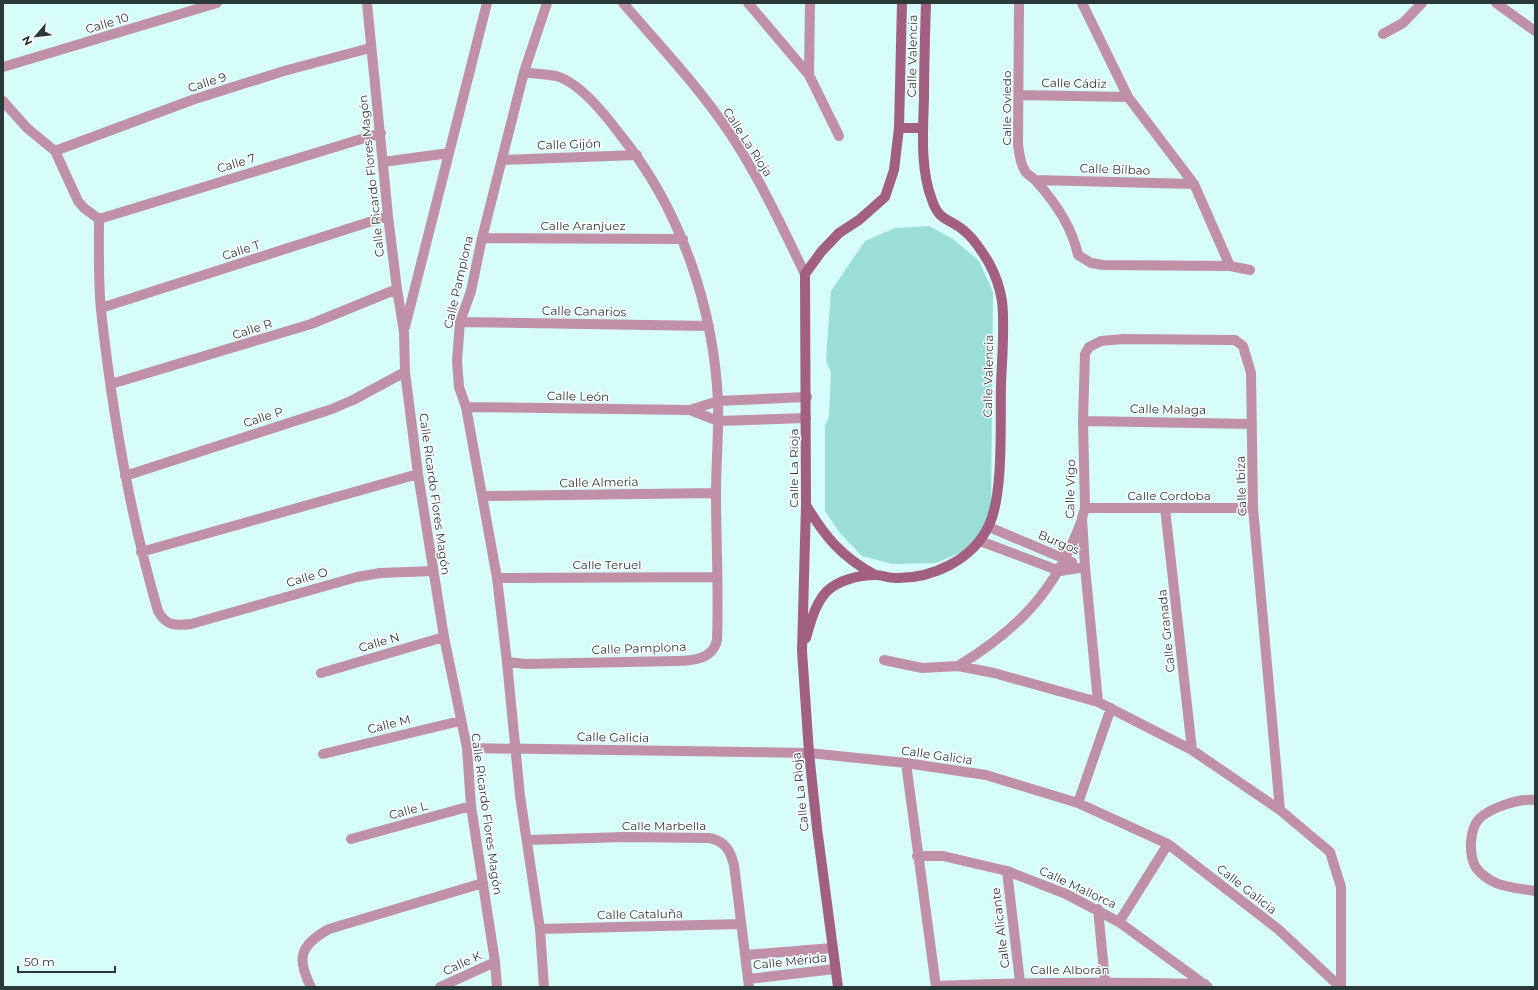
<svg xmlns="http://www.w3.org/2000/svg" width="1538" height="990" font-family="Montserrat,sans-serif">
<rect width="100%" height="100%" fill="#d6fdfa"/>
<path fill="#9bded8" d="M929,226l24,13 26,22 14,31 -2,221 -20,35 -35,15 -44,1 -30,-8 -22,-23 -15,-22v-85l4,-9 2,-45 -5,-11 5,-70 34,-50 30,-13z"/>
<g fill="none" stroke-linecap="round" stroke-linejoin="round">
<path stroke="#c090a7" stroke-width="10" d="M367,3l21,213 9,73 7,43 1,40 13,102 26,163 23,111 4,58 24,156 2,25
M623,3c37,43 77,85 108,132 29,44 51,92 74,139
M748,3l61,72 30,61
M1019,3l-1,141c1,9 2,19 7,27 2,4 8,6 11,10 19,21 36,46 42,74l13,8 12,2 127,1 20,4
M1082,3l46,94 66,87 36,82
M1496,3l39,28
M1383,34l20,-11 19,-20
M3,67l214,-64
M524,72c10,2 22,2 32,4 25,7 51,41 66,61 59,73 92,172 96,265 1,31 -2,61 -2,92 0,48 3,97 1,146 -4,19 -24,21 -41,21l-150,3 -19,-2 -10,-84 -31,-171 -7,-20 -2,-26 3,-39 11,-31 11,-53 42,-166 23,-69
M809,75l1,-72
M1019,95l109,2
M3,101l24,27 28,23 23,50 6,7 15,11c0,30 -1,61 2,91 11,101 28,202 57,301 8,15 17,15 33,13l166,-47 23,-4 53,-2
M55,151l137,-51 92,-29 86,-23
M503,160l134,-5
M383,162l66,-9
M1035,180l159,4
M99,219l282,-86
M482,238l201,1
M101,308l287,-92
M460,322l249,4
M405,327l82,-324
M111,384l200,-60 86,-35
M466,407l224,3 28,11 88,-3
M690,410l28,-9 89,-4
M1083,421l169,3
M125,476l207,-67 21,-9 52,-28
M482,496l234,-3
M1085,508h168
M1165,508l27,242
M989,527l83,35
M980,541l80,30 25,-4
M141,552l277,-78
M497,578l220,-1
M884,660l38,8 36,-2 36,7 104,29 94,48 88,60 50,42 11,35v100
M507,662l13,134 20,133 4,58
M958,666c61,-37 98,-76 123,-144
M321,673l123,-36
M1098,702l-13,-135 -3,-49 3,-10 -2,-87 2,-67 4,-7 12,-6 22,-2 112,1 8,6 8,27 2,135 27,302
M467,748l342,5 97,10 80,12 92,28 90,41 110,85 62,58
M323,754l137,-33
M906,763l30,224
M1535,800c-15,-2 -46,8 -56,19 -10,11 -10,35 -4,47 4,7 14,14 21,17 12,5 27,6 39,8
M1078,803l33,-95
M351,839l120,-33
M527,840l98,-3 84,1c16,3 21,12 25,27l15,122
M917,856h26l64,15 59,23 53,28 89,65
M1007,871l13,111
M1098,909l7,72
M1119,922l49,-78
M540,929l201,-5
M746,955l86,-7
M748,979l87,-10
M936,986c90,-4 179,-4 269,-2
M311,987c-15,-29 -11,-42 18,-58l154,-46
M440,987l55,-25"/>
<path stroke="#a25f81" stroke-width="10" d="M899,128h24
M806,505c19,32 36,52 69,70
M806,638c5,-17 9,-34 21,-47 12,-11 32,-16 48,-16 7,0 13,3 20,3 37,1 78,-18 94,-53 15,-31 11,-105 12,-141 1,-26 4,-59 1,-83 -2,-13 -7,-27 -13,-38 -7,-12 -16,-26 -27,-34 -14,-11 -23,-8 -30,-29 -12,-31 -9,-69 -8,-102 0,-32 1,-63 2,-95
M838,987l-21,-159 -8,-75 -7,-102 4,-146 -1,-231 16,-22 18,-19 20,-13 26,-23 9,-27 5,-42 3,-125"/>
</g>
<g text-anchor="middle" dominant-baseline="central" stroke-width="3" stroke-linejoin="round" paint-order="stroke">
<g font-size="12" fill="#2a3938" stroke="#fff">
<text transform="translate(107 23) rotate(-17)">Calle 10</text>
<text transform="translate(912 56) rotate(-89)">Calle Valencia</text>
<text transform="translate(207 82) rotate(-18)">Calle 9</text>
<text transform="translate(1074 83) rotate(1)">Calle Cádiz</text>
<text transform="translate(1006 108) rotate(-90)">Calle Oviedo</text>
<text transform="translate(748 142) rotate(57)">Calle La Rioja</text>
<text transform="translate(569 144) rotate(-2)">Calle Gijón</text>
<text transform="translate(236 163) rotate(-17)">Calle 7</text>
<text transform="translate(1115 169) rotate(2)">Calle Bilbao</text>
<text transform="translate(371 176) rotate(-96)">Calle Ricardo Flores Magón</text>
<text x="583" y="225">Calle Aranjuez</text>
<text transform="translate(241 250) rotate(-18)">Calle T</text>
<text transform="translate(458 282) rotate(-77)">Calle Pamplona</text>
<text transform="translate(584 311) rotate(1)">Calle Canarios</text>
<text transform="translate(252 329) rotate(-18)">Calle R</text>
<text transform="translate(988 376) rotate(-89)">Calle Valencia</text>
<text transform="translate(578 396) rotate(1)">Calle León</text>
<text transform="translate(1168 409) rotate(1)">Calle Malaga</text>
<text transform="translate(263 417) rotate(-18)">Calle P</text>
<text transform="translate(793 468) rotate(-90)">Calle La Rioja</text>
<text transform="translate(599 482) rotate(-1)">Calle Almeria</text>
<text transform="translate(1241 486) rotate(-92)">Calle Ibiza</text>
<text transform="translate(1070 489) rotate(-89)">Calle Vigo</text>
<text transform="translate(435 494) rotate(82)">Calle Ricardo Flores Magón</text>
<text x="1169" y="495">Calle Cordoba</text>
<text transform="translate(1059 542) rotate(23)">Burgos</text>
<text x="607" y="564">Calle Teruel</text>
<text transform="translate(307 577) rotate(-16)">Calle O</text>
<text transform="translate(1166 631) rotate(-96)">Calle Granada</text>
<text transform="translate(379 642) rotate(-16)">Calle N</text>
<text transform="translate(639 648) rotate(-2)">Calle Pamplona</text>
<text transform="translate(389 724) rotate(-14)">Calle M</text>
<text transform="translate(613 737) rotate(1)">Calle Galicia</text>
<text transform="translate(937 755) rotate(8)">Calle Galicia</text>
<text transform="translate(800 792) rotate(-96)">Calle La Rioja</text>
<text transform="translate(408 810) rotate(-15)">Calle L</text>
<text transform="translate(487 814) rotate(82)">Calle Ricardo Flores Magón</text>
<text x="664" y="825">Calle Marbella</text>
<text transform="translate(1078 887) rotate(25)">Calle Mallorca</text>
<text transform="translate(1247 889) rotate(38)">Calle Galicia</text>
<text transform="translate(640 914) rotate(-1)">Calle Cataluña</text>
<text transform="translate(1000 928) rotate(-97)">Calle Alicante</text>
<text transform="translate(790 961) rotate(-6)">Calle Mérida</text>
<text transform="translate(462 963) rotate(-25)">Calle K</text>
<text x="1070" y="969">Calle Alborán</text>
</g>
</g>
<rect width="1538" height="990" fill="none" stroke="#2a3938" stroke-width="8"/>
<g transform="translate(36 36) rotate(242)" stroke="#ffffff" stroke-width="3" paint-order="stroke">
<path d="M0-3L7 15L0 10L-7 15Z" fill="#2a3938"/>
<text y="-6" font-size="11" font-weight="bold" text-anchor="middle" fill="#2a3938">N</text>
</g>
<path d="M18 966v6h97v-6" fill="none" stroke="#2a3938" stroke-width="2"/>
<text x="24" y="966" font-size="12" fill="#2a3938" stroke="#ffffff" stroke-width="3" paint-order="stroke">50 m</text>
</svg>
